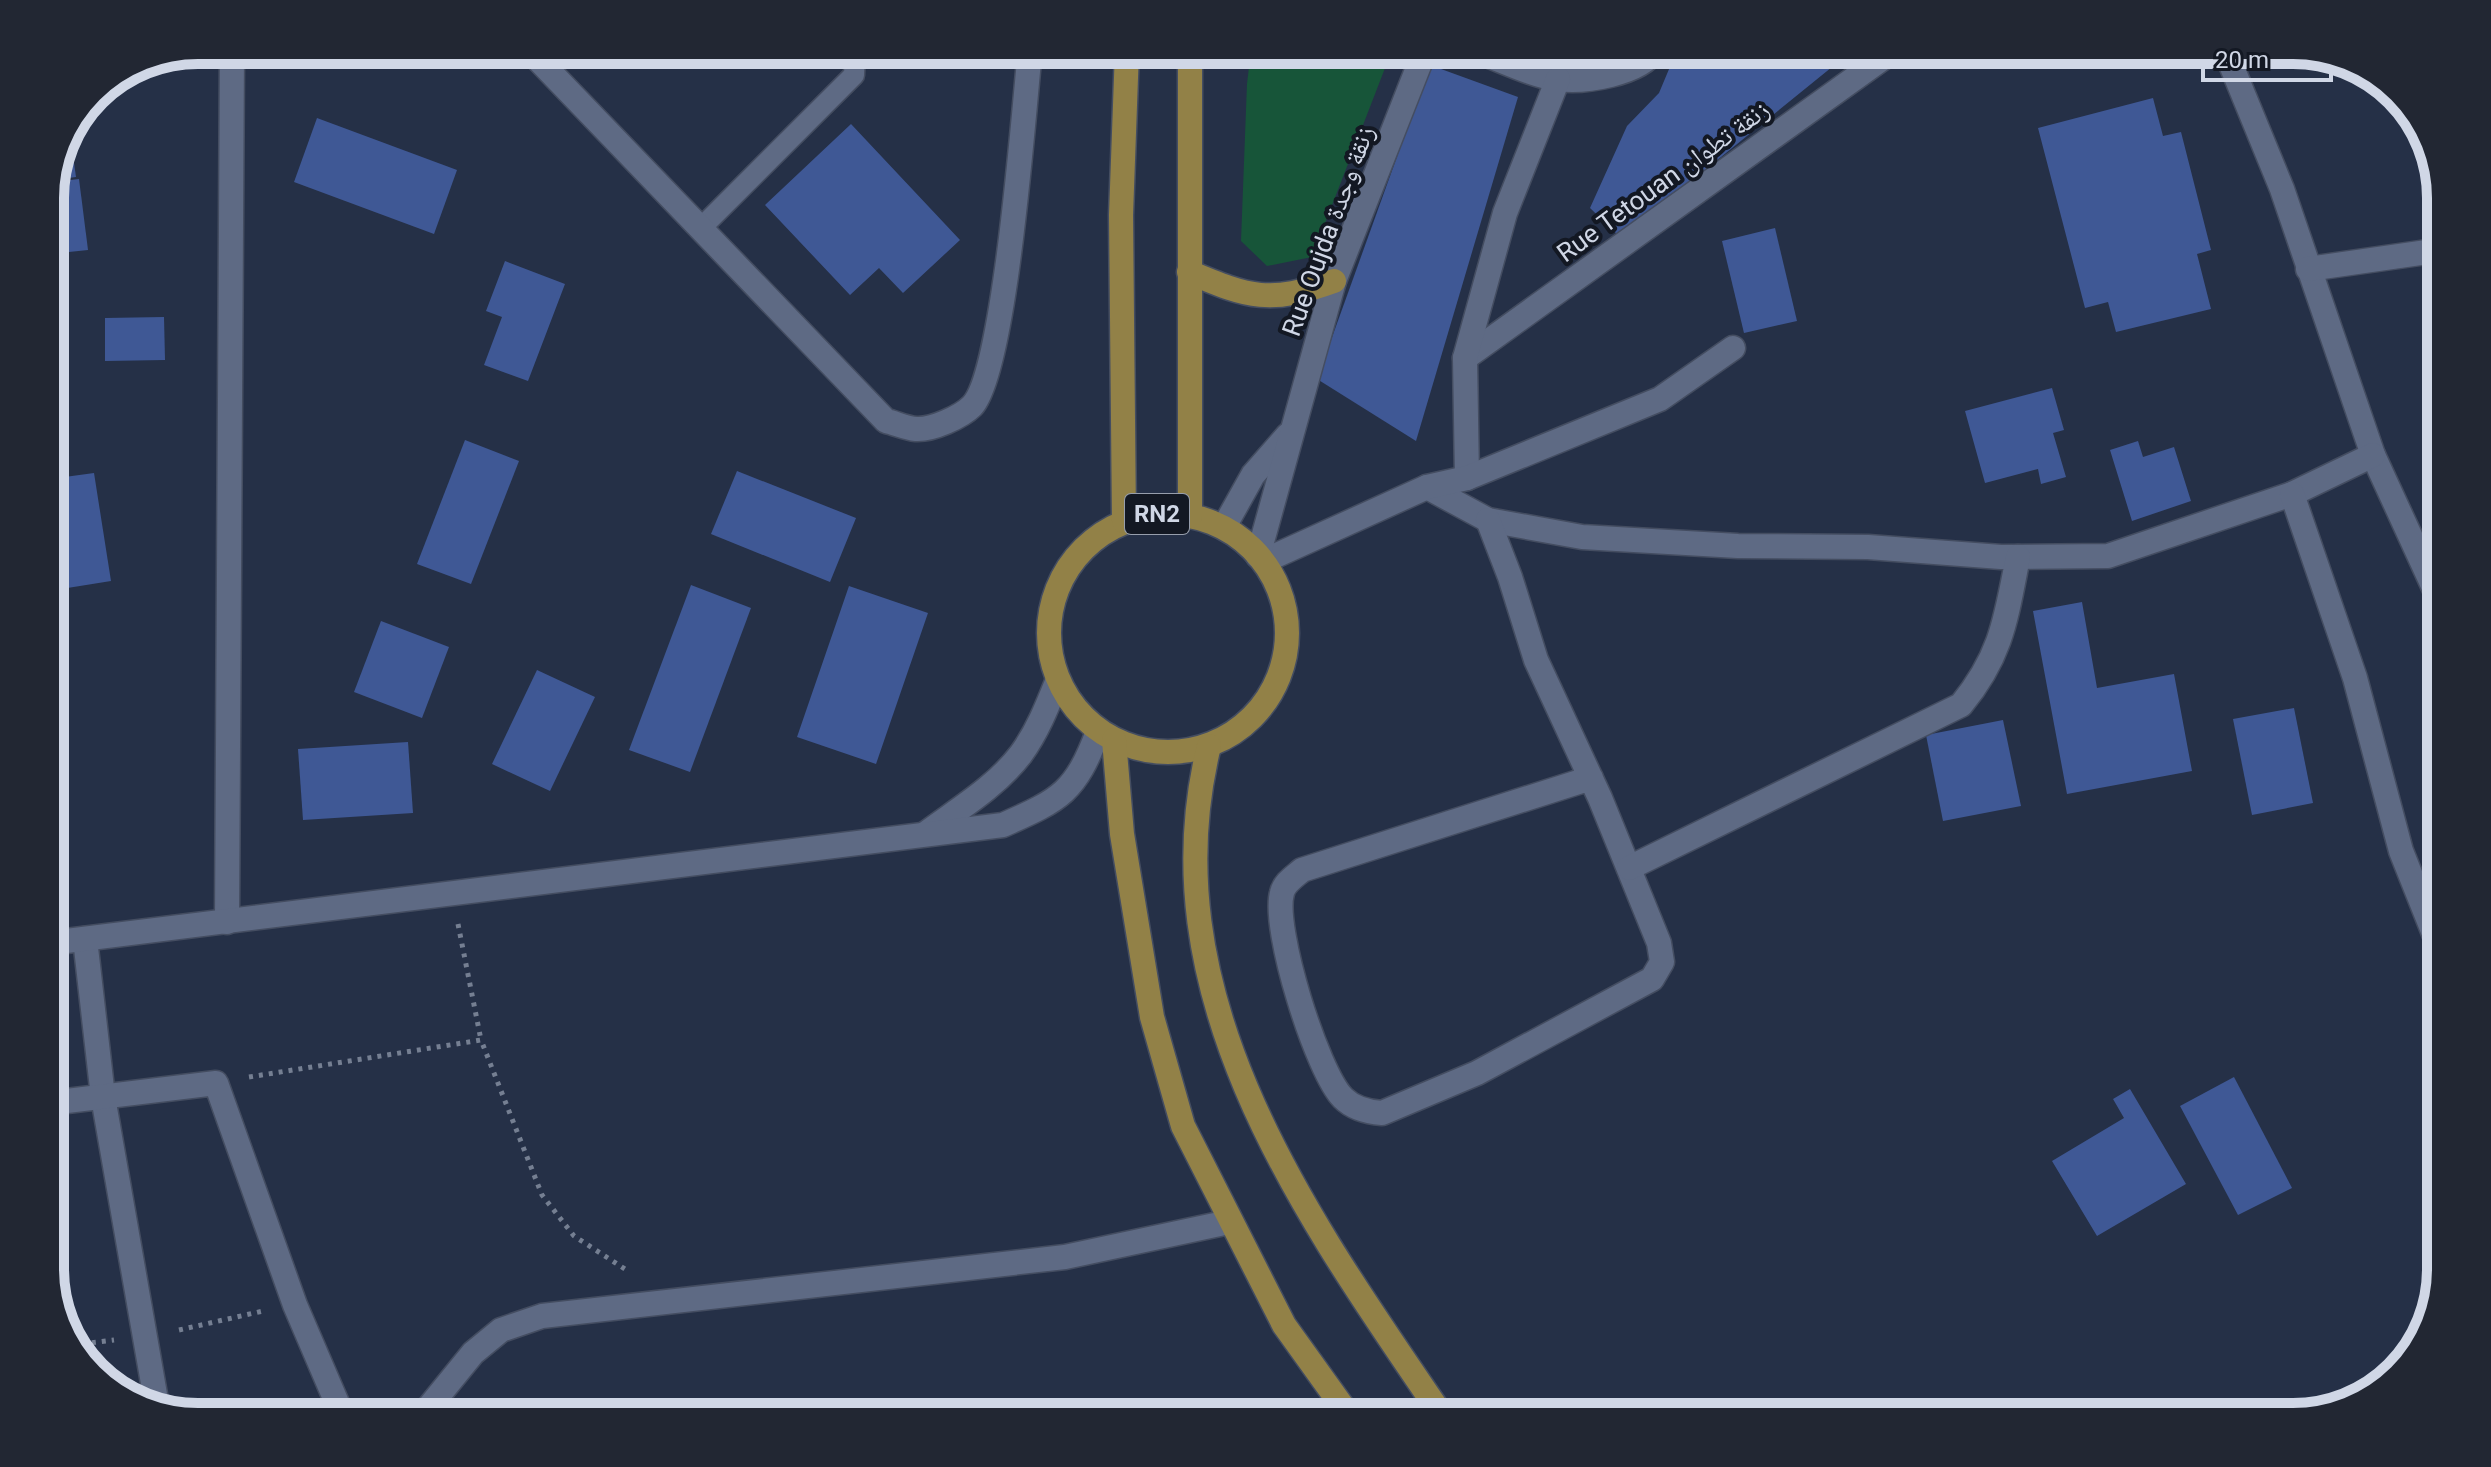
<svg xmlns="http://www.w3.org/2000/svg" width="2491" height="1467" font-family="Roboto,'Noto Naskh Arabic',sans-serif">
  <rect width="100%" height="100%" fill="#253047"/>
  <!-- green -->
  <polygon fill="#175539" points="1251,50 1392,50 1312,257 1267,266 1241,241 1247,84"/>
  <!-- building -->
  <g fill="#3f5895">
    <polygon points="310,50 398,50 397,69 309,65"/>
    <polygon points="1596,50 1628,50 1624,61"/>
    <polygon points="1677,50 1853,50 1621,238 1590,208 1627,126 1659,93"/>
    <polygon points="1430,65 1518,97 1416,441 1317,379"/>
    <polygon points="126,72 127,88 96,92 109,83"/>
    <polygon points="2153,98 2163,136 2181,132 2211,250 2197,254 2211,309 2116,332 2108,302 2085,308 2038,128"/>
    <polygon points="317,118 457,170 434,234 294,182"/>
    <polygon points="851,124 960,240 903,293 879,268 850,295 765,205"/>
    <polygon points="71,142 76,177 54,180"/>
    <polygon points="79,179 88,250 50,254 50,189 53,182"/>
    <polygon points="1775,228 1797,321 1744,333 1722,241"/>
    <polygon points="505,261 565,284 528,381 484,365 502,317 486,311"/>
    <polygon points="164,317 165,360 105,361 105,318"/>
    <polygon points="2052,388 2064,430 2053,433 2066,477 2041,484 2038,469 1985,483 1965,411"/>
    <polygon points="465,440 519,461 471,584 417,564"/>
    <polygon points="2138,441 2143,457 2174,447 2191,501 2132,521 2110,450"/>
    <polygon points="737,471 856,518 830,582 711,534"/>
    <polygon points="94,473 111,581 55,590 50,583 50,479"/>
    <polygon points="691,585 751,608 690,772 629,750"/>
    <polygon points="849,586 928,613 876,764 797,737"/>
    <polygon points="2082,602 2097,688 2174,674 2192,771 2067,794 2033,611"/>
    <polygon points="381,621 449,647 422,718 354,692"/>
    <polygon points="537,670 595,697 550,791 492,764"/>
    <polygon points="2294,708 2313,803 2252,815 2233,719"/>
    <polygon points="2003,720 2021,806 1943,821 1926,735"/>
    <polygon points="408,742 413,813 303,820 298,749"/>
    <polygon points="2234,1077 2292,1188 2238,1215 2180,1106"/>
    <polygon points="2130,1089 2186,1184 2097,1236 2052,1161 2124,1118 2113,1099"/>
  </g>
  <g fill="none" stroke-linecap="round" stroke-linejoin="round">
    <!-- service casing -->
    <g stroke="#444d61" stroke-width="23">
      <polyline id="service" points="701,228 854,75 855,50"/>
    </g>
    <!-- minor casing -->
    <g stroke="#444d61" stroke-width="27">
      <g id="minor">
        <path d="M529,50L886,421C895,423 906,428 916,429C932,430 961,417 972,406C1005,372 1024,109 1030,50"/>
        <path d="M1473,50C1500,59 1530,75 1557,79C1584,83 1640,74 1655,50"/>
        <polyline points="2225,50 2282,189 2373,455 2441,603"/>
        <polyline points="2308,269 2441,250"/>
        <polyline points="1465,358 1894,50"/>
        <polyline points="1467,478 1465,358 1505,213 1558,79"/>
        <polyline points="1427,487 1488,520 1582,537 1738,546 1868,547 2001,557 2108,556 2292,494 2373,455"/>
        <polyline points="2292,494 2355,678 2401,851 2441,951"/>
        <path d="M1488,520L1510,577L1536,660L1600,798L1659,943L1662,962L1652,979L1477,1073L1382,1113C1368,1112 1354,1109 1343,1098C1317,1072 1272,928 1282,893C1284,883 1294,877 1302,870L1591,778"/>
        <polyline points="1264,561 1427,487 1467,478 1660,399 1733,348"/>
        <path d="M1629,868L1961,705C2002,655 2006,618 2018,557"/>
        <polyline points="227,922 232,50"/>
        <polyline points="85,939 103,1097 157,1406"/>
        <polyline points="50,1103 216,1083 295,1305 343,1417"/>
        <polyline points="421,1417 473,1353 501,1330 542,1316 1065,1257 1229,1222"/>
      </g>
    </g>
    <!-- secondary casing -->
    <g stroke="#444d61" stroke-width="27">
      <g id="secondary">
        <polyline points="1224,527 1253,475 1288,435"/>
        <polyline points="1258,556 1334,281 1425,50"/>
        <path d="M925,834C957,810 996,787 1021,754C1037,732 1047,707 1057,682"/>
        <path d="M50,943L1003,825C1062,799 1075,792 1098,732"/>
      </g>
    </g>
    <!-- trunk casing -->
    <g stroke="#444d61" stroke-width="27">
      <g id="trunk">
        <path d="M1189,272C1250,298 1270,304 1334,281"/>
        <circle cx="1168" cy="633" r="119"/>
        <polyline points="1190,516 1190,50"/>
        <polyline points="1124,521 1121,215 1127,50"/>
        <polyline points="1114,740 1122,834 1152,1017 1183,1126 1284,1325 1350,1417"/>
        <path d="M1209,746C1147,998 1308,1219 1443,1417"/>
      </g>
    </g>
    <!-- path -->
    <g stroke="#757f92" stroke-width="5" stroke-dasharray="4 6" stroke-linecap="butt">
      <polyline points="458,924 481,1040"/>
      <polyline points="249,1077 481,1040 542,1195 574,1236 628,1271"/>
      <polyline points="179,1330 263,1311"/>
      <polyline points="72,1345 114,1340"/>
    </g>
    <!-- service -->
    <use href="#service" stroke="#5e6a84" stroke-width="20"/>
    <!-- minor -->
    <use href="#minor" stroke="#5e6a84" stroke-width="24"/>
    <!-- secondary -->
    <use href="#secondary" stroke="#5e6a84" stroke-width="24"/>
    <!-- trunk -->
    <use href="#trunk" stroke="#928147" stroke-width="24"/>
  </g>
  <g text-anchor="middle" stroke-width="8" stroke-linejoin="round" paint-order="stroke">
    <!-- shield labels -->
    <rect fill="#131823" stroke="#979eac" stroke-width="2" x="1125" y="494" width="64" height="40" rx="6"/>
    <g font-size="24" font-weight="bold" fill="#d0d7e6">
      <text x="1157" y="522">RN2</text>
    </g>
    <!-- street labels -->
    <g font-size="26" fill="#d0d7e6" stroke="#131823">
      <text transform="translate(1663 181) rotate(-36)" y="9">Rue Tetouan زنقة تطوان</text>
      <text transform="translate(1328 231) rotate(-70)" y="9">Rue Oujda زنقة وجدة</text>
    </g>
  </g>
  <!-- crop -->
  <path d="M0 0H2491V1467H0ZM198 64H2293A134 134 0 0 1 2427 198V1269A134 134 0 0 1 2293 1403H198A134 134 0 0 1 64 1269V198A134 134 0 0 1 198 64Z" fill="#222733" fill-rule="evenodd"/>
  <path fill="none" stroke="#d0d7e6" stroke-width="10" d="M198 64H2293A134 134 0 0 1 2427 198V1269A134 134 0 0 1 2293 1403H198A134 134 0 0 1 64 1269V198A134 134 0 0 1 198 64Z"/>
  <!-- scale -->
  <path d="M2203 68v12h128v-12" fill="none" stroke="#d0d7e6" stroke-width="4"/>
  <text x="2215" y="68" font-size="24" fill="#d0d7e6" stroke="#131823" stroke-width="6" paint-order="stroke">20 m</text>
</svg>
